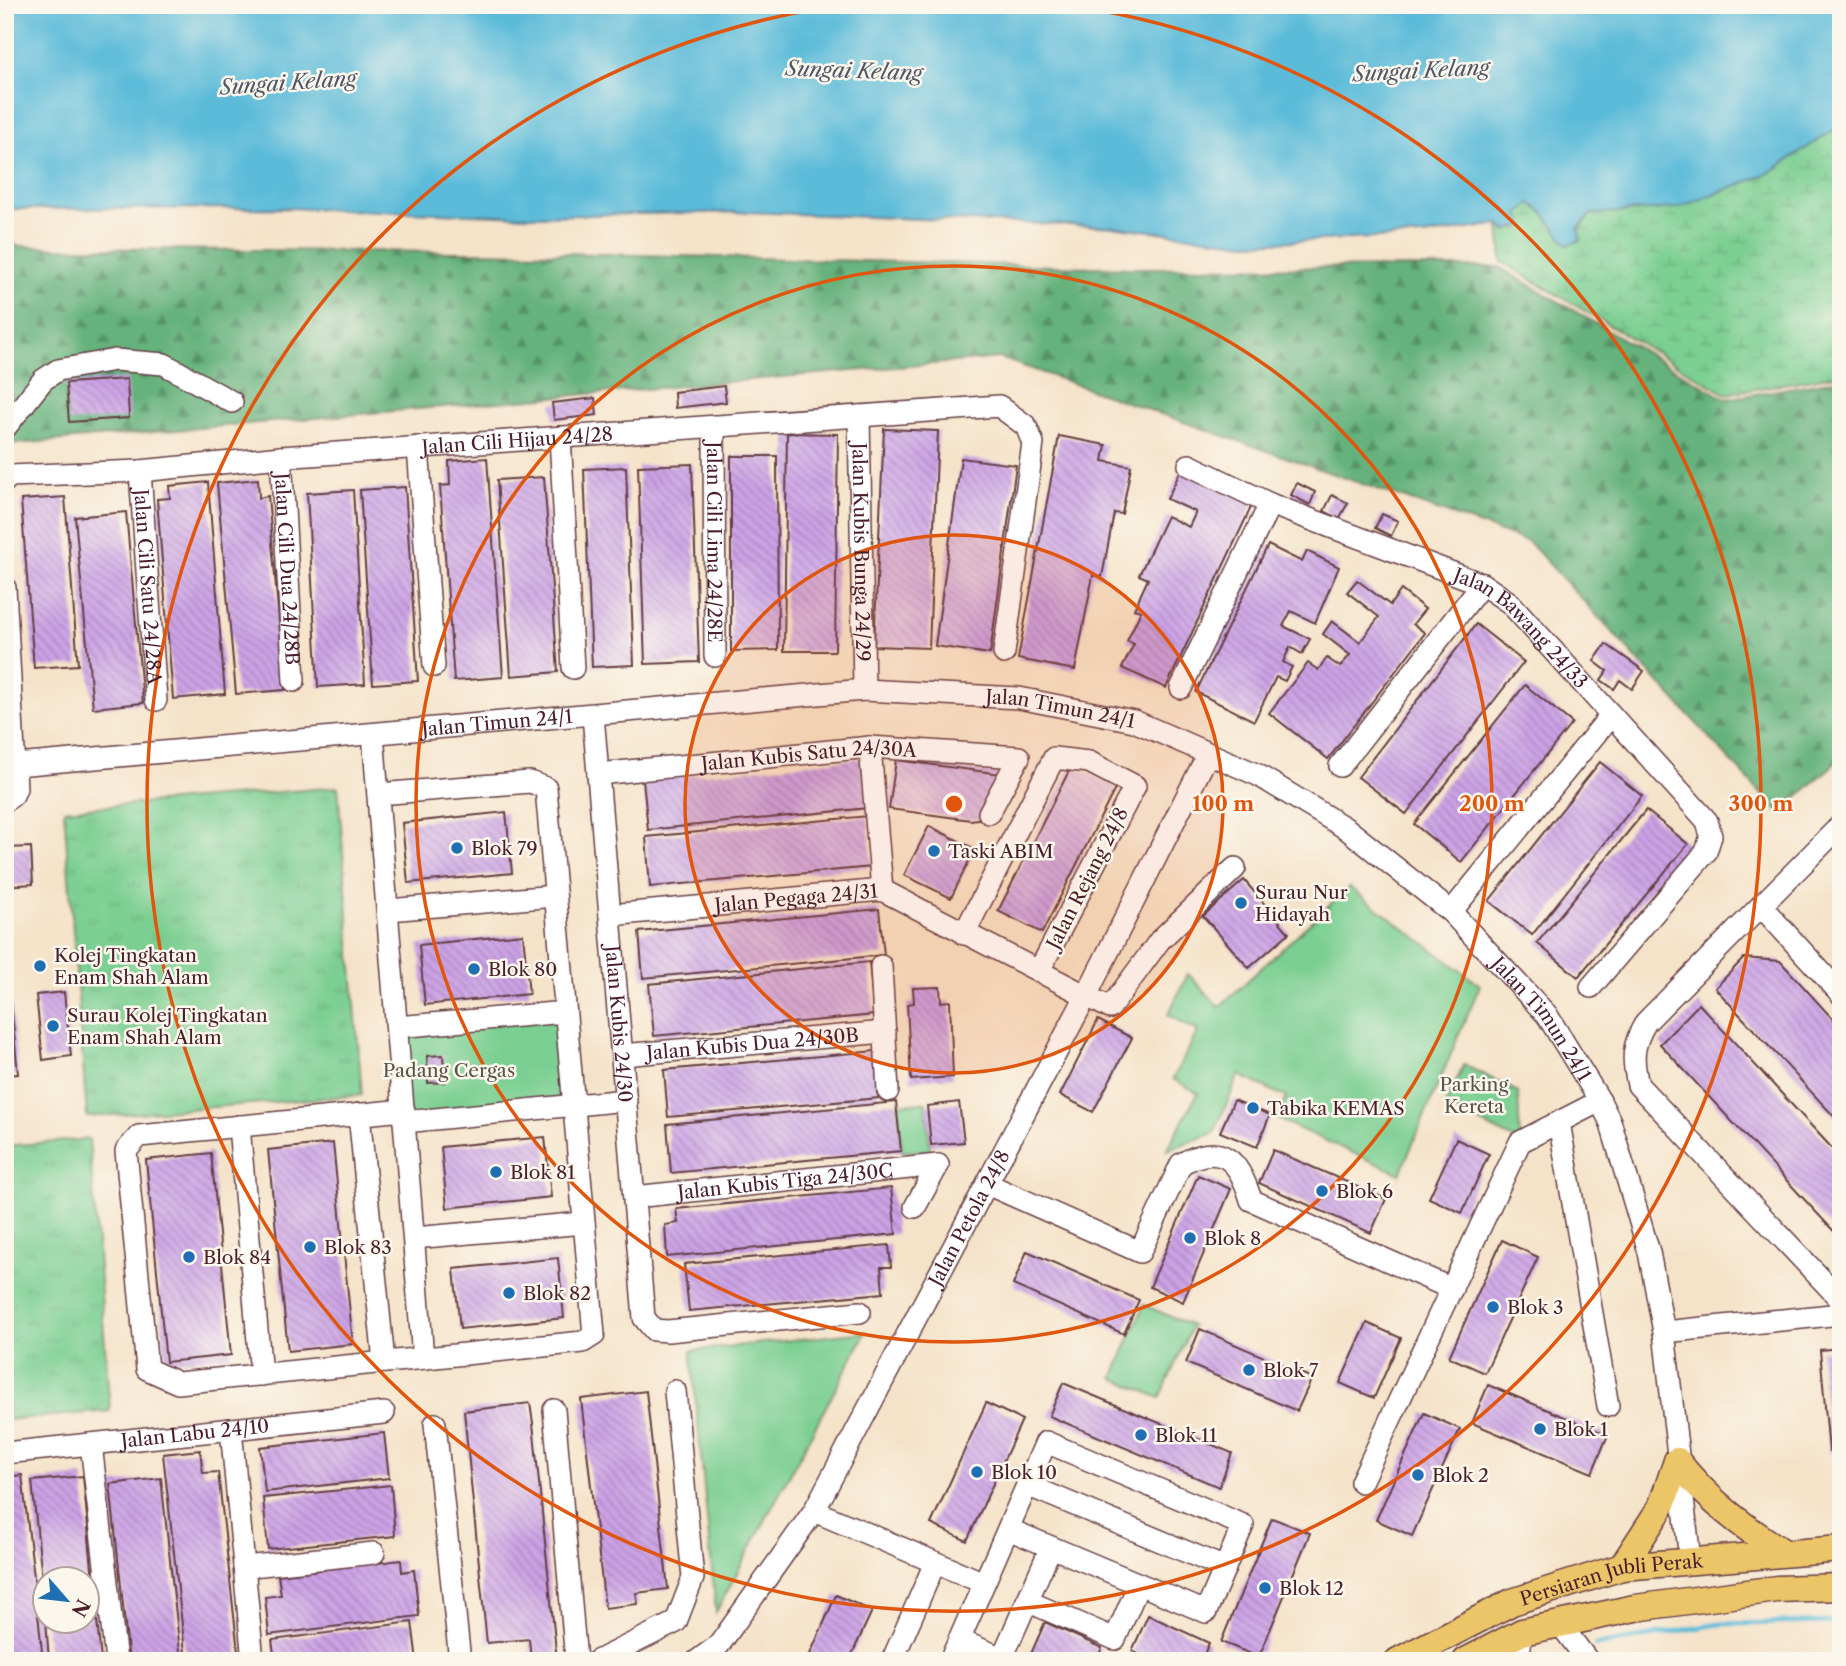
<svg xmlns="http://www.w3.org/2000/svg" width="1846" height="1666" font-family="'Libre Caslon Text',serif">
  <defs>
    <pattern id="grass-tufts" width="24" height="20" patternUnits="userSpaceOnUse" patternTransform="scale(1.75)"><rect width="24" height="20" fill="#7ccf92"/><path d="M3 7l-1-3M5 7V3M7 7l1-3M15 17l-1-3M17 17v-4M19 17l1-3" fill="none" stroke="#6db17e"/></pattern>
    <pattern id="forest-firs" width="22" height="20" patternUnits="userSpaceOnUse" patternTransform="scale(1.75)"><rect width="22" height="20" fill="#65b27c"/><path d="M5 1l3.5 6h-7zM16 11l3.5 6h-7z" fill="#559066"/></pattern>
    <pattern id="wetland-marsh" width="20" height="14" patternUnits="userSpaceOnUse" patternTransform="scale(1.75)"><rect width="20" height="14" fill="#7ccf92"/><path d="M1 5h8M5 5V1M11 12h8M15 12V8" fill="none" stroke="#6db17e"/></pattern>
    <pattern id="building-back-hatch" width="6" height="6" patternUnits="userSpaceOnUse" patternTransform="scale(1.75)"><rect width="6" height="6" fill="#cca3e6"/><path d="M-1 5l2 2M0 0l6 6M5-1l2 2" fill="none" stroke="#a884bb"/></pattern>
  </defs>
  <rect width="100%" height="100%" fill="#fbf7ec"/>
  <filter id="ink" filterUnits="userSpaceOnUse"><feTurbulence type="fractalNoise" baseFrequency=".0143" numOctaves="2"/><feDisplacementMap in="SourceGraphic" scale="14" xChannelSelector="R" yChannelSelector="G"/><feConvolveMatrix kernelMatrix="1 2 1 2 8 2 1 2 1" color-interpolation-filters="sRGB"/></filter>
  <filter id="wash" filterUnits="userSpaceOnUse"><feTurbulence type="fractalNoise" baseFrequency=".00686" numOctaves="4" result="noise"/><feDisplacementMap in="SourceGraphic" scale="28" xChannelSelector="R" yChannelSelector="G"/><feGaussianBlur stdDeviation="1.57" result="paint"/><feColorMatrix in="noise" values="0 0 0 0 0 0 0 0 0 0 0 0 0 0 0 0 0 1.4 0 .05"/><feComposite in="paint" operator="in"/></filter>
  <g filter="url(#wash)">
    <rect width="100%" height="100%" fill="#f5e3c9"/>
    <!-- grass -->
    <g fill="url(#grass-tufts)" stroke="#63775e" stroke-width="2">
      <polygon points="338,787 362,1095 87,1117 64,810"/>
      <polygon points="89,1139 110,1411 5,1420 5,1146"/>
    </g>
    <!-- forest -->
    <polygon fill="url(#forest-firs)" stroke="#586854" stroke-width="2" points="5,245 58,248 562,253 1131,268 1499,267 1726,399 1841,379 1841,758 1779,813 1529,542 1000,358 5,445"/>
    <!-- wetland -->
    <polygon fill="url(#wetland-marsh)" stroke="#63775e" stroke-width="2" points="1841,125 1841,374 1726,394 1502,262 1499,224 1506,231 1523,225 1519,214 1531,203 1545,214 1568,245 1591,214 1677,208 1767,174"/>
    <!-- park -->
    <g fill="#7ccf92" stroke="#63775e" stroke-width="2">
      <polygon points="1349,887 1480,985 1400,1174 1277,1119 1286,1097 1239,1075 1214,1133 1167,1150 1198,1093 1173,1079 1198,1031 1168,1015 1188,974 1219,1007"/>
      <polygon points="565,1012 574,1105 404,1122 397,1027"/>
      <polygon points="1464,1065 1518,1092 1520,1142 1445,1105"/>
      <polygon points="926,1102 930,1150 902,1152 898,1104"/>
      <polygon points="1144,1305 1192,1326 1160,1398 1113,1378"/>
      <polygon points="866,1332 716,1612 691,1351"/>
    </g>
    <!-- water -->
    <polygon fill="#5bbbd9" stroke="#526d82" stroke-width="2" points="5,5 1841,5 1841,125 1767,174 1677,208 1591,214 1578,228 1581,240 1567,245 1545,214 1531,203 1519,214 1524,225 1506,231 1499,224 1423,236 1247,243 1118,227 747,212 529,216 286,208 5,209"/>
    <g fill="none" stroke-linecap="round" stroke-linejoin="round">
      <!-- stream -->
      <polyline stroke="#5bbbd9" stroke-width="5" points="1596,1645 1719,1624 1841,1622"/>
    </g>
    <g id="blocks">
      <!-- building -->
      <g fill="url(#building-back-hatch)">
        <polygon points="127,379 129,418 69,422 66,383"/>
        <polygon points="724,386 726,402 675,408 674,392"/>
        <polygon points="595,398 597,415 554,420 552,403"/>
        <polygon points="884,429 938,431 929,648 874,646"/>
        <polygon points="787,433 838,434 835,651 784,651"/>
        <polygon points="1059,436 1106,445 1103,461 1131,466 1122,514 1114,513 1102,577 1093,575 1075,670 1018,659"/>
        <polygon points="731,456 777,456 778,650 731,651"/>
        <polygon points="487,458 503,677 454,681 440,486 450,485 449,461"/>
        <polygon points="961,458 1016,465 990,654 935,646"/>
        <polygon points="692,464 699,662 645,664 638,466"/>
        <polygon points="626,467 634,665 592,667 584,469"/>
        <polygon points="1181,470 1253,503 1166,688 1122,668 1134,644 1127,641 1141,611 1134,609 1148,579 1139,575 1167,516 1189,527 1196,512 1167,499"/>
        <polygon points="544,477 558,672 511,676 497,480"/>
        <polygon points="258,479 259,498 268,496 285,690 236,694 217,483"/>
        <polygon points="208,482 225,694 173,699 157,499 170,498 169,486"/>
        <polygon points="1297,483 1315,492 1310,505 1291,495"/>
        <polygon points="405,487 418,681 373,684 360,490"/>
        <polygon points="353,490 365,684 318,687 307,493"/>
        <polygon points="1332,495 1348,503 1339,519 1324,511"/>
        <polygon points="65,497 78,665 34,668 21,500"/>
        <polygon points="126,512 143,703 93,708 75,517"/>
        <polygon points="1382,514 1398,521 1391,536 1375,528"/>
        <polygon points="1268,545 1302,562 1307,551 1339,567 1315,623 1291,611 1283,626 1310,639 1302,654 1290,647 1283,662 1292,667 1285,681 1276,677 1254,721 1196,692"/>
        <polygon points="1357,580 1390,605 1401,590 1425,609 1413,624 1425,633 1328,759 1269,713 1308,663 1318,670 1327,658 1340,667 1350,655 1323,634 1332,621 1360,642 1379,617 1347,592"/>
        <polygon points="1476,624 1524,662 1406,814 1358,777"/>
        <polygon points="1606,644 1644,671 1632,689 1620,680 1614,689 1601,680 1607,671 1594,661"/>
        <polygon points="1525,685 1572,723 1461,862 1414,824"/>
        <polygon points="863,758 868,808 648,830 643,780"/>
        <polygon points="896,760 1001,774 983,818 971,820 889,809"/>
        <polygon points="1600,762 1642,796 1532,935 1489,901"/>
        <polygon points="1072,765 1116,787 1042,933 998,911"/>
        <polygon points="1646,810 1688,844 1578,977 1537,943"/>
        <polygon points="506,812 512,873 408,883 402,823"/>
        <polygon points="868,816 872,867 650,887 646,837"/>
        <polygon points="929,826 975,849 951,898 904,875"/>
        <polygon points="31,847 33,884 5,886 5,848"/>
        <polygon points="1244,880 1289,933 1249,968 1203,916"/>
        <polygon points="879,909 884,955 643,978 639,932"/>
        <polygon points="523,934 529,994 425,1005 419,945"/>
        <polygon points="5,939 18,1074 5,1075"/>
        <polygon points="1744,958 1780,961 1841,1028 1841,1124 1715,988"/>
        <polygon points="869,962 874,1015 654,1036 649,984"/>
        <polygon points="940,987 941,1002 950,1001 953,1077 911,1080 907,1004 914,1003 913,988"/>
        <polygon points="64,992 71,1056 43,1060 36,995"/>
        <polygon points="1699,1004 1841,1158 1841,1239 1660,1044"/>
        <polygon points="1098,1020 1132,1038 1093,1112 1060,1095"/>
        <polygon points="875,1051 879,1098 668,1117 664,1070"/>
        <polygon points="443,1055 445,1082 428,1083 427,1056"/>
        <polygon points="1234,1100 1270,1115 1257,1147 1220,1132"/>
        <polygon points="896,1102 901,1151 671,1173 667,1124"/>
        <polygon points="959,1102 964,1142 931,1145 927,1106"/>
        <polygon points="545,1137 551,1197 447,1208 441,1147"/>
        <polygon points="1456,1139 1489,1154 1462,1213 1429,1198"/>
        <polygon points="333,1143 353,1344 288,1351 268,1150"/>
        <polygon points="1273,1150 1386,1199 1371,1233 1259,1183"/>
        <polygon points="211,1153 231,1355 166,1362 146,1160"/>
        <polygon points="1198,1175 1231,1189 1183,1302 1150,1287"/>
        <polygon points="891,1188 896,1234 667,1257 665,1225 678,1223 676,1209"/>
        <polygon points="1502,1240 1538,1257 1485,1373 1449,1357"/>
        <polygon points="889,1245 891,1267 881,1267 883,1293 689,1311 684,1264"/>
        <polygon points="1027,1251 1139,1300 1124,1334 1013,1285"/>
        <polygon points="558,1258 564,1318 460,1329 454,1269"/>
        <polygon points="1367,1323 1401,1338 1374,1398 1340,1383"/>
        <polygon points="1200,1329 1312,1378 1297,1411 1186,1363"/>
        <polygon points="1841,1348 1841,1451 1829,1452 1820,1350"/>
        <polygon points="1063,1383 1232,1453 1219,1487 1049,1416"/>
        <polygon points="1488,1385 1608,1435 1592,1473 1472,1423"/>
        <polygon points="646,1391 668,1589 636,1593 638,1604 605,1608 581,1399"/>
        <polygon points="530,1403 533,1423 557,1661 531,1661 529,1639 487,1643 481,1585 464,1411"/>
        <polygon points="986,1403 1022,1420 967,1541 931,1524"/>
        <polygon points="1424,1413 1460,1429 1412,1536 1376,1520"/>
        <polygon points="384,1433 389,1478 265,1492 260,1447"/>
        <polygon points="200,1450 203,1473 218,1472 239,1661 186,1661 163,1454"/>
        <polygon points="22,1475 34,1577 43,1661 5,1661 5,1477"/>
        <polygon points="83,1476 101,1661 49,1661 46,1620 88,1620 88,1578 46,1578 44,1598 32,1481"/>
        <polygon points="161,1478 181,1661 129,1661 110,1484"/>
        <polygon points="391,1485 395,1536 268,1549 263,1498"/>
        <polygon points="1272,1518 1310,1533 1259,1657 1221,1642"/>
        <polygon points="401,1560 402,1572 414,1570 419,1616 269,1635 265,1597 281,1595 278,1575"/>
        <polygon points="836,1595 872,1611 849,1661 807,1661"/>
        <polygon points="1148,1615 1209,1643 1201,1661 1152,1661 1132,1651"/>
        <polygon points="412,1622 417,1661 275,1661 272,1640"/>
        <polygon points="1045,1622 1102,1648 1096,1661 1041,1661 1030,1656"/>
      </g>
    </g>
  </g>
  <g filter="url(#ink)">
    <use href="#blocks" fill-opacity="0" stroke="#643c43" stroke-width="2"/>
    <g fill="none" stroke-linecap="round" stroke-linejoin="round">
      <!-- minor casing -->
      <g stroke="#643c43" stroke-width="24">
        <g id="minor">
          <path id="s1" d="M859,416L864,690"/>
          <path id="s2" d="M714,426L715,656"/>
          <polyline points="5,428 43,380 58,370 115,360 164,364 232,402"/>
          <polyline points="560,437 573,668"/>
          <polyline points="418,447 434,666"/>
          <path id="s3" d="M281,457L294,681"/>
          <path id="s4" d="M1189,465L1270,504L1482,584L1510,603L1707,821L1711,836L1706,852L1591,987"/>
          <path id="s5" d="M140,471L156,700"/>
          <path id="s6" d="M5,481L9,476L140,471L281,457L999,406L1026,426L1033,443L1004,653"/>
          <polyline points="5,588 16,788 13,795 5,801"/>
          <polyline points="1181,688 1270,504"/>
          <path id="s7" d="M593,715L644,1318L654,1330L668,1331L860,1312"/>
          <polyline points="373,734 423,1358"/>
          <polyline points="870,747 882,890"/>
          <path id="s8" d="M5,766L864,690L1019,698L1134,721L1258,775L1347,829L1451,912L1547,1015L1600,1101L1610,1121L1649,1252L1664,1332L1690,1560"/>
          <polyline points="1340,766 1482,584"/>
          <path id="s9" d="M598,774L870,747L1019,757L989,813"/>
          <polyline points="378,794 530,782 546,788 594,1335 583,1342 178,1383 147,1369 126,1151 139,1136 404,1110"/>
          <path d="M1841,825L1646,1022C1632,1045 1632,1059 1638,1085L1841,1300"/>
          <polyline points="1761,906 1841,994"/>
          <polyline points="388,910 555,896"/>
          <polyline points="1451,912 1611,715"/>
          <path id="s10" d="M610,915L882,890L1110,1008L1160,940L1235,868"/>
          <polyline points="964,934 1054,758 1089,762 1135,786 1039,971"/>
          <polyline points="881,966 888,1091"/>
          <polyline points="397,1027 565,1012"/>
          <path id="s11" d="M622,1055L885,1032"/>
          <polyline points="359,1114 384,1362"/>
          <polyline points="404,1122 626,1100"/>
          <polyline points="1559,1122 1608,1406"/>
          <polyline points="239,1126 261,1375"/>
          <path d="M987,1184L1140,1252L1181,1164C1222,1141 1239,1160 1251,1200L1452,1289"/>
          <path id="s12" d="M634,1197L938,1165"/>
          <polyline points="915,1207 938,1165"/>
          <polyline points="414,1238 584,1223"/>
          <polyline points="1664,1332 1841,1314"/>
          <polyline points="554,1410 576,1661"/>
          <polyline points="435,1424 460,1661"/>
          <polyline points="231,1429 253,1661"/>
          <polyline points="91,1444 116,1661"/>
          <path id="s13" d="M5,1453L384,1413"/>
          <polyline points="1361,1482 1520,1142 1600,1101"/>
          <polyline points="1027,1485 1225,1568"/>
          <polyline points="814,1511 984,1583"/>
          <polyline points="244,1567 374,1553"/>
          <polyline points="1027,1601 1115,1639 1139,1584"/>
          <polyline points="1560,1624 1588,1661"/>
          <polyline points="959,1640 1002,1658 1051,1547"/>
          <polyline points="597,1661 676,1622 693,1578 675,1391"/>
          <path id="s14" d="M697,1661L719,1645L814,1511L1086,996L1208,754"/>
          <polyline points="892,1661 935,1563"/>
          <polyline points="950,1661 1046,1442 1243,1525 1206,1612 1008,1529"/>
          <polyline points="1518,1661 1522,1632"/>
        </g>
      </g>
      <!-- major casing -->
      <g stroke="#643c43" stroke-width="29">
        <g id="major">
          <path d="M1677,1461C1709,1501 1740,1525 1783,1552"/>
          <polyline points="1622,1567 1661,1507 1677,1461"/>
          <path id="s15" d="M1398,1661L1512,1602L1622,1567L1841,1549"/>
          <polyline points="1466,1661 1522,1632 1635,1608 1777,1589 1841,1587"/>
        </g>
      </g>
      <!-- minor -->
      <use href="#minor" stroke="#fff" stroke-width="21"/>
      <!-- major -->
      <use href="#major" stroke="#edc569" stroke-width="26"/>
    </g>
  </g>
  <!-- distance rings -->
  <circle cx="954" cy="804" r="269" fill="#e0560e" fill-opacity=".12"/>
  <g fill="none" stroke="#e0560e" stroke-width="3.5">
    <circle cx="954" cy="804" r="269"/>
    <circle cx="954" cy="804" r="538"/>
    <path d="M1073 6A807 807 0 1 1 835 6"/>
  </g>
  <!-- markers -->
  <g fill="#1f6fb2" stroke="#fbf7ec" stroke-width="2.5">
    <circle cx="457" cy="848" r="7"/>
    <circle cx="934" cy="851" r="7"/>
    <circle cx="1241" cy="903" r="7"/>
    <circle cx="40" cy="966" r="7"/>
    <circle cx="474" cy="969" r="7"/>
    <circle cx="53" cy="1026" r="7"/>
    <circle cx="1253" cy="1108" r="7"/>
    <circle cx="496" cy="1172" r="7"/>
    <circle cx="1322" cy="1191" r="7"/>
    <circle cx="1190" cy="1238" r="7"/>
    <circle cx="310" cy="1247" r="7"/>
    <circle cx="189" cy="1257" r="7"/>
    <circle cx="509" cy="1293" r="7"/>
    <circle cx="1493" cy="1307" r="7"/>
    <circle cx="1249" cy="1370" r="7"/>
    <circle cx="1540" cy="1429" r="7"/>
    <circle cx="1141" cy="1435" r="7"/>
    <circle cx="977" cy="1472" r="7"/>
    <circle cx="1418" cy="1475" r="7"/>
    <circle cx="1265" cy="1588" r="7"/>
  </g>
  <g text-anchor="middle" stroke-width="5" stroke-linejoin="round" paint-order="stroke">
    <!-- street labels -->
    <g font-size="19" fill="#4a1f2b" stroke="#fbf7ec">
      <text dy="7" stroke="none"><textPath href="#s6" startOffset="516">Jalan Cili Hijau 24/28</textPath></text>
      <text dy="7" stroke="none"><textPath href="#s2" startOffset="116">Jalan Cili Lima 24/28E</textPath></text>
      <text dy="7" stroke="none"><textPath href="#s1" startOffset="136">Jalan Kubis Bunga 24/29</textPath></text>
      <text dy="7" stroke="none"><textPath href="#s3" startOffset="112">Jalan Cili Dua 24/28B</textPath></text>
      <text dy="7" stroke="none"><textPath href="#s5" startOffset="116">Jalan Cili Satu 24/28A</textPath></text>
      <text dy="7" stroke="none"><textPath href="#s4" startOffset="374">Jalan Bawang 24/33</textPath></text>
      <text dy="7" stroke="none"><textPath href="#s8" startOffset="1060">Jalan Timun 24/1</textPath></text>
      <text dy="7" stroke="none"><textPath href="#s8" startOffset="494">Jalan Timun 24/1</textPath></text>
      <text dy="7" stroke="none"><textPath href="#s9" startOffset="212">Jalan Kubis Satu 24/30A</textPath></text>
      <text transform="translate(1087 878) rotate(-63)" y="7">Jalan Rejang 24/8</text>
      <text dy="7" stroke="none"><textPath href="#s10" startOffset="187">Jalan Pegaga 24/31</textPath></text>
      <text dy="7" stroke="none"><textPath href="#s8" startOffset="1648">Jalan Timun 24/1</textPath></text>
      <text dy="7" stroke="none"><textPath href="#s7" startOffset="310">Jalan Kubis 24/30</textPath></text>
      <text dy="7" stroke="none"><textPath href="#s11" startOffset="131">Jalan Kubis Dua 24/30B</textPath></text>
      <text dy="7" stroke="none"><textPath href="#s12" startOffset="152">Jalan Kubis Tiga 24/30C</textPath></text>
      <text dy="7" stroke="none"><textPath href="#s14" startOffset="523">Jalan Petola 24/8</textPath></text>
      <text dy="7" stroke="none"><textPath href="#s13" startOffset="191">Jalan Labu 24/10</textPath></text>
      <text dy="7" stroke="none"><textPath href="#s15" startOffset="231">Persiaran Jubli Perak</textPath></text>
    </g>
    <!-- poi labels -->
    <g font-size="19" fill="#4a1f2b" stroke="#fbf7ec" text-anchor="start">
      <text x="471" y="855">Blok 79</text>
      <text x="948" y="858">Taski ABIM</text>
      <text x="1255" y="899">Surau Nur<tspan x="1255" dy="22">Hidayah</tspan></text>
      <text x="54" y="962">Kolej Tingkatan<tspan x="54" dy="22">Enam Shah Alam</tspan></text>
      <text x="488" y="976">Blok 80</text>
      <text x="67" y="1022">Surau Kolej Tingkatan<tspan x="67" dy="22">Enam Shah Alam</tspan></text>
      <text x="1267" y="1115">Tabika KEMAS</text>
      <text x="510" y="1179">Blok 81</text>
      <text x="1336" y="1198">Blok 6</text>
      <text x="1204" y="1245">Blok 8</text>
      <text x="324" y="1254">Blok 83</text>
      <text x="203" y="1264">Blok 84</text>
      <text x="523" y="1300">Blok 82</text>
      <text x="1507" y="1314">Blok 3</text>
      <text x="1263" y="1377">Blok 7</text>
      <text x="1554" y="1436">Blok 1</text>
      <text x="1155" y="1442">Blok 11</text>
      <text x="991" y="1479">Blok 10</text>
      <text x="1432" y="1482">Blok 2</text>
      <text x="1279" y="1595">Blok 12</text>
    </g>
    <!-- park labels -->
    <g font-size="19" fill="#59544a" stroke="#fbf7ec">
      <text x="449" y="1077">Padang Cergas</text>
      <text x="1474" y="1091">Parking<tspan x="1474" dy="22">Kereta</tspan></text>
    </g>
    <!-- water labels -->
    <g font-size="21" font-style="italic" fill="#505668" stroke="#fbf7ec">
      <text transform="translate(854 71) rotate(2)" y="7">Sungai Kelang</text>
      <text transform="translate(1421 71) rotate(-3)" y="7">Sungai Kelang</text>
      <text transform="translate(288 83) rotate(-4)" y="7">Sungai Kelang</text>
    </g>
  </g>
  <circle cx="954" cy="804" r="10" fill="#e0560e" stroke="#fbf7ec" stroke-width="3.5"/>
  <g font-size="21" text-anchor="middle" font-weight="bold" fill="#e0560e" stroke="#fbf7ec" stroke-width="5" stroke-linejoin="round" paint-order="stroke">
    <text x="1223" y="811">100 m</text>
    <text x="1492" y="811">200 m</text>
    <text x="1761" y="811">300 m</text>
  </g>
  <!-- margin -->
  <rect width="1846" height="1666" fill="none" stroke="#fbf7ec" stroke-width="28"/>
  <!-- north arrow -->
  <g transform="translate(66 1600) rotate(118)"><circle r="33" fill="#fbf7ec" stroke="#b4a19f" stroke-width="2"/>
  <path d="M0-5L12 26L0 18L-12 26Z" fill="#1f6fb2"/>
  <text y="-10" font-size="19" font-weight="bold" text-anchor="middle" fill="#4a1f2b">N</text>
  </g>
</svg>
